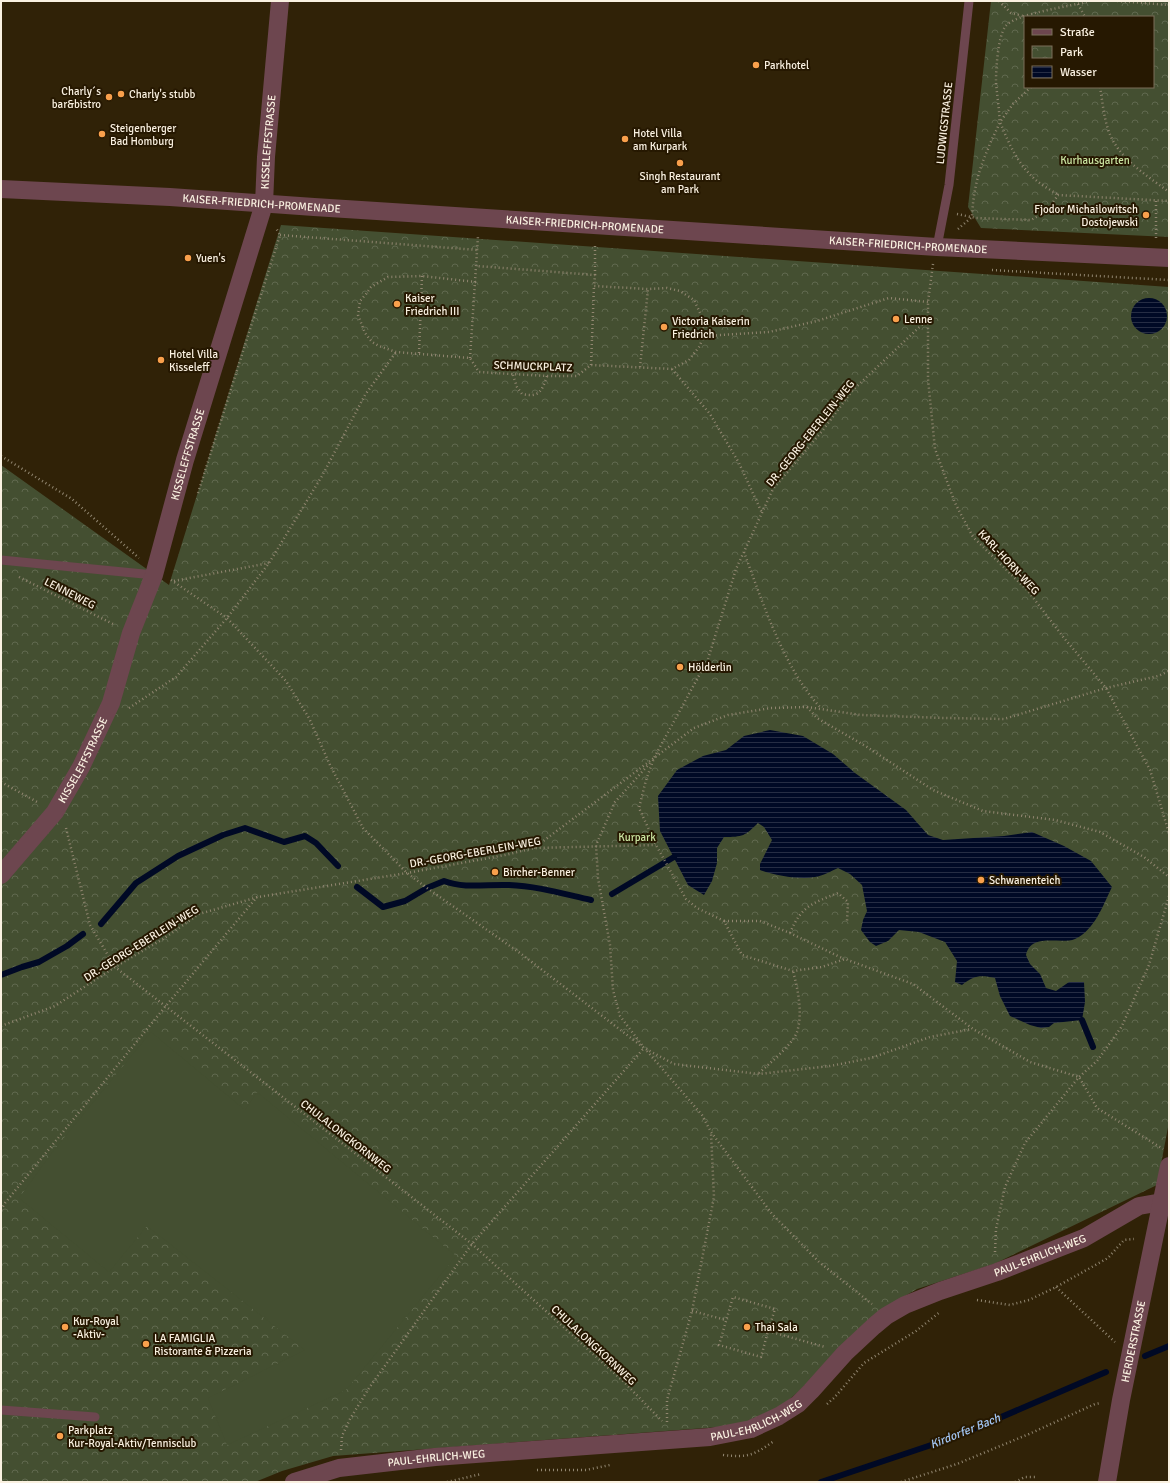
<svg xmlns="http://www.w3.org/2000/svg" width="1170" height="1483" font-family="Signika,sans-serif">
  <defs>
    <pattern id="park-crowns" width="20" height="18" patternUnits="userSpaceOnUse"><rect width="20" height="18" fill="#444f31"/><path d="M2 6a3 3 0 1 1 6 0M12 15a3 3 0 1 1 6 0" fill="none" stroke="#60694f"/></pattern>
    <pattern id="water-rules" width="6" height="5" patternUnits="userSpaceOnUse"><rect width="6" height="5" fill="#000925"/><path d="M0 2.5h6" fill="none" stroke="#262d44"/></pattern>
  </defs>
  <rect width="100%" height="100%" fill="#302207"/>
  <!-- park -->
  <g fill="url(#park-crowns)" fill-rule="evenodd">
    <path d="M991,1H1169V237L981,228L968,207ZM1025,17H1153V87H1025Z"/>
    <polygon points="281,225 1169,287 1169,1122 1157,1185 994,1264 917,1289 879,1311 800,1390 783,1405 763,1416 732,1426 333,1456 282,1471 255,1482 1,1482 1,465 169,585"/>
  </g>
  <!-- garden -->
  <polygon fill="#444f31" points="151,1032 245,1110 257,1092 456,1256 346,1390 227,1445 208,1398 305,1350 147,1226 109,1272 19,1198 54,1150"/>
  <!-- water -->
  <g fill="url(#water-rules)">
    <circle cx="1149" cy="316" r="18"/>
    <path d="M770,730L803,736L833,754L855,773L906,810L928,835L943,840L1004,836L1032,832L1064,846L1091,861L1112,887C1103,905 1095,930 1075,939C1061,945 1031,932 1026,955L1030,964L1040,974L1046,988L1056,991L1069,982H1084L1085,1002L1082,1020L1054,1023L1049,1027L1041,1028L1030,1025L1010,1016L1000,996L995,978C981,975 974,975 962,985L955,982L957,961L945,942L919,932L899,930L888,941L876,946L870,942L861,930L863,920L867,911L862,885L850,874L838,868C831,871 823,876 815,877C799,880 775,875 760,870V864L772,840L764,827L758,823C745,836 743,837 724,837L717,848V863L712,881L704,895L688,885L660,831L658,796L677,770L703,756L726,750L744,736Z"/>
  </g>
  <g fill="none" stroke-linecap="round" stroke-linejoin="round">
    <!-- stream -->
    <g stroke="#000925" stroke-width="6">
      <path d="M357,887L383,907L405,901L427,888L444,881C465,889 487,884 509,885C537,886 564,894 591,900"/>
      <polyline points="612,894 674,857"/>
      <polyline points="101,924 136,883 178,856 223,835 245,828 284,842 305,836 316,843 338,866"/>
      <polyline points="1,975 22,967 39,962 67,946 83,934"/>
      <polyline points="1082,1020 1093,1047"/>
      <polyline points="1145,1356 1169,1346"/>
      <polyline points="821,1482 955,1437 1106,1372"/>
    </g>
    <!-- path -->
    <g stroke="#918670" stroke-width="2.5" stroke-dasharray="1 3" stroke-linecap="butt">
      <polyline points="999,1 1011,13 1023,16"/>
      <polyline points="1117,1 1169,5"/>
      <polyline points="1078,4 1085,17"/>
      <path d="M1031,87L1013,104L1000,122C1009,144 1018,165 1037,181C1043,186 1051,190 1058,195"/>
      <path d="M1100,87C1103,104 1104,123 1112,139C1124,162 1149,177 1169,192"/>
      <polyline points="1156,201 1156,238"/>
      <polyline points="957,214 976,218 1031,220 1047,211 1058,195 1169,201"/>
      <path d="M958,229L972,217C973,193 978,171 988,149C991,140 996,132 999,124C1001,119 996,89 996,81C996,69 998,37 1005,27C1014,13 1071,7 1088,1"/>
      <polyline points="280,235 478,250"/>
      <polyline points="933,264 928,302 928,379 935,449 955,503 973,537 1028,591 1064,638 1106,688 1150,770 1169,833"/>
      <polyline points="992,270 1169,280"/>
      <polyline points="595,275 595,244"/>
      <polyline points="476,282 422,276 388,277 371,287 366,294 360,301 358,315 365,333 372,342 379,346 396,352 470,358 479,372 547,376 577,376 591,365 672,369 689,360 699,347 704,336 701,315 694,300 680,291 667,288 648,289 594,286 595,275 477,266"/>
      <polyline points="928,319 852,391 823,430 773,489 736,569 708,659 654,758 646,780 639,808 656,845 686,899 697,908 724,921 742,955 793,971 822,967 845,959 872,969 913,984 973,1029 1030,1062 1079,1077 1097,1108 1163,1149"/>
      <polyline points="704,336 769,332 817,321 889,298 928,302"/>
      <polyline points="419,353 422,276"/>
      <polyline points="470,358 478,236"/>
      <polyline points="591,365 594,286"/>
      <polyline points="640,367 648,289"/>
      <polyline points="672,369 710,414 739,463 762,513"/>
      <path d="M513,375L517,387L522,394C539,398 542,391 547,376"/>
      <polyline points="1,456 72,499 139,558"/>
      <polyline points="198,493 280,235 276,228"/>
      <path d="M744,552C762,601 785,671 821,708"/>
      <polyline points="19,577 115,625"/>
      <polyline points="171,580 227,618 286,681 309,718 330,765 363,828 407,873 427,888 520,953 644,1048 674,1064 759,1074 830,1066 871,1058 930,1037 972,1029"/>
      <polyline points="174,581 269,563"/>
      <polyline points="807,707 861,715 944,718 1004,719 1106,688 1158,676 1169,671"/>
      <polyline points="129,708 176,677 227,618 269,563 322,476 365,395 396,352"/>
      <polyline points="1,782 39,803"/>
      <polyline points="66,828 90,925 115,967 472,1244 625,1383 662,1421"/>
      <polyline points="534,848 694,728 728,715 771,708 807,707 817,718 867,747 933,790 983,811 1055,820 1100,832 1144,857 1169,877"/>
      <polyline points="724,921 760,921 790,933 844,959"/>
      <path d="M790,933C801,906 813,903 838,893L848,902L847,921"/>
      <polyline points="1,1026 55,1006 115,967 163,939 199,914 258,897 407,873 505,855 534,848 656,845"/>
      <polyline points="642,1045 620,1016 613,990 610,945 598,878 596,845 615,802 650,763"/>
      <polyline points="647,1051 702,1115 711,1132 772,1214 819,1262 872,1304"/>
      <path d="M759,1073C769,1064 793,1044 797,1032C803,1013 798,990 793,971"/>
      <polyline points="1,1210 5,1203 165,1007 257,897"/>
      <polyline points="995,1252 996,1229 1005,1187 1025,1143 1079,1077 1097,1061 1122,1026 1149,965 1169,896"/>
      <polyline points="1056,1287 1115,1342"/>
      <polyline points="977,1300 1010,1305 1029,1300 1056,1287 1108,1258 1124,1240 1134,1239"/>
      <polyline points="692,1311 726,1320"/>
      <polyline points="768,1331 775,1309 733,1297 719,1345 761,1357 768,1331 825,1347"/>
      <polyline points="827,1404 834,1398 864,1363 916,1331 940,1312"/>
      <polyline points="667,1422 667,1400 692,1311 714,1197 711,1133"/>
      <polyline points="341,1450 342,1436 350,1419 369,1388 472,1244 644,1048"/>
      <path d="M723,1455C748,1458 754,1455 774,1441"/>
      <polyline points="537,1470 586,1470 610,1465"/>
      <polyline points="447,1482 481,1474"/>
      <polyline points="901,1482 957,1464 1029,1434 1095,1404 1101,1403"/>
      <polyline points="1015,1482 1025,1477 1037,1477"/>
    </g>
    <!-- service -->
    <g stroke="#6d464f" stroke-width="9">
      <polyline points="937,247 949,185 969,1"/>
      <polyline points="1,560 154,575"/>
      <polyline points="1,1410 95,1417"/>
    </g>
    <!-- minor -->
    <g stroke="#6d464f" stroke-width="18">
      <path id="s1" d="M1,189L170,197L314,207L937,247L1169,258"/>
      <path id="s2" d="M1,875L55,812L81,767L111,703L131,633L154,575L185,460L264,204L266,157L280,1"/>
      <path id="s3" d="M294,1482L339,1468L435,1457L710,1437L751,1429L779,1416L798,1404L811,1391L845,1353L874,1326L886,1316L905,1305L940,1291L997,1272L1084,1238L1139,1206L1162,1202"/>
      <path id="s4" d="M1107,1482L1121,1400L1169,1166"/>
    </g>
  </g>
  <!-- markers -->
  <g fill="#f9a04c" stroke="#261801" stroke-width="1.5">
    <circle cx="756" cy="65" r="4"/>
    <circle cx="121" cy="94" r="4"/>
    <circle cx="109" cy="97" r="4"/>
    <circle cx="102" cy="134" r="4"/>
    <circle cx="625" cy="139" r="4"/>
    <circle cx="680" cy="163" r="4"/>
    <circle cx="1146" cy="215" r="4"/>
    <circle cx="188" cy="258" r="4"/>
    <circle cx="397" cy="304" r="4"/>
    <circle cx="896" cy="319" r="4"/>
    <circle cx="664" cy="327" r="4"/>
    <circle cx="161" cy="360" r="4"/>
    <circle cx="680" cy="667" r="4"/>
    <circle cx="495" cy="872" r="4"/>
    <circle cx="981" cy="880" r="4"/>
    <circle cx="65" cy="1327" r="4"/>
    <circle cx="747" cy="1327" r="4"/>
    <circle cx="146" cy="1344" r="4"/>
    <circle cx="60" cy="1436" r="4"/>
  </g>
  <g text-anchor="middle" stroke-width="4" stroke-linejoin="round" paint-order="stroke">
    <!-- poi labels -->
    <g font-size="11" fill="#faf1e1" stroke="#261801" text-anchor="start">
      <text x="764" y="69">Parkhotel</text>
      <text x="101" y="95" text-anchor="end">Charly´s<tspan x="101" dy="13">bar&amp;bistro</tspan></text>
      <text x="129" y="98">Charly's stubb</text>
      <text x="110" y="132">Steigenberger<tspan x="110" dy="13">Bad Homburg</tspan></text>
      <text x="633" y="137">Hotel Villa<tspan x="633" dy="13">am Kurpark</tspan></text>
      <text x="680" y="180" text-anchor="middle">Singh Restaurant<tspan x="680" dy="13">am Park</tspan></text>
      <text x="1138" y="213" text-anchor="end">Fjodor Michailowitsch<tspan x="1138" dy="13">Dostojewski</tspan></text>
      <text x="196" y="262">Yuen's</text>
      <text x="405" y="302">Kaiser<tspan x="405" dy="13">Friedrich III</tspan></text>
      <text x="904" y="323">Lenne</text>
      <text x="672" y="325">Victoria Kaiserin<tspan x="672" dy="13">Friedrich</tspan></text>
      <text x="169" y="358">Hotel Villa<tspan x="169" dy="13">Kisseleff</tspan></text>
      <text x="688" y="671">Hölderlin</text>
      <text x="503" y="876">Bircher-Benner</text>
      <text x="989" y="884">Schwanenteich</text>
      <text x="73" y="1325">Kur-Royal<tspan x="73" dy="13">-Aktiv-</tspan></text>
      <text x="755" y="1331">Thai Sala</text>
      <text x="154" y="1342">LA FAMIGLIA<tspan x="154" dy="13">Ristorante &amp; Pizzeria</tspan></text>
      <text x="68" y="1434">Parkplatz<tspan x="68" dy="13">Kur-Royal-Aktiv/Tennisclub</tspan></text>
    </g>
    <!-- street labels -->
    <g font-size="11" fill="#faf1e1" stroke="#261801">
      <text transform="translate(944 123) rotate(-84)" y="4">LUDWIGSTRASSE</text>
      <text dy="4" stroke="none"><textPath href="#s2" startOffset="790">KISSELEFFSTRASSE</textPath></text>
      <text dy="4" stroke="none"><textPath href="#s1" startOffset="261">KAISER-FRIEDRICH-PROMENADE</textPath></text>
      <text dy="4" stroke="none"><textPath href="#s1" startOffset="585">KAISER-FRIEDRICH-PROMENADE</textPath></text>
      <text dy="4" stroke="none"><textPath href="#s1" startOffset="909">KAISER-FRIEDRICH-PROMENADE</textPath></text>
      <text transform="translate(533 366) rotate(2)" y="4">SCHMUCKPLATZ</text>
      <text transform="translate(810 433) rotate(-51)" y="4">DR.-GEORG-EBERLEIN-WEG</text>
      <text dy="4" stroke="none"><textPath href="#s2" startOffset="466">KISSELEFFSTRASSE</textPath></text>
      <text transform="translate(1009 562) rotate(47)" y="4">KARL-HORN-WEG</text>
      <text transform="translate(70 593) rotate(27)" y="4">LENNEWEG</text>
      <text dy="4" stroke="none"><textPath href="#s2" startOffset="142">KISSELEFFSTRASSE</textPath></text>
      <text transform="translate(475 852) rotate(-10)" y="4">DR.-GEORG-EBERLEIN-WEG</text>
      <text transform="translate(141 943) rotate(-32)" y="4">DR.-GEORG-EBERLEIN-WEG</text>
      <text transform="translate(346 1136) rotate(38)" y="4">CHULALONGKORNWEG</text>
      <text dy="4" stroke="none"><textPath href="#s3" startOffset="805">PAUL-EHRLICH-WEG</textPath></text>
      <text dy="4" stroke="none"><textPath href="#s4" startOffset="143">HERDERSTRASSE</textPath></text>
      <text transform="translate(594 1345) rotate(43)" y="4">CHULALONGKORNWEG</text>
      <text dy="4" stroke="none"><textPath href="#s3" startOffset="469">PAUL-EHRLICH-WEG</textPath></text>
      <text dy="4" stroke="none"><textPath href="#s3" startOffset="145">PAUL-EHRLICH-WEG</textPath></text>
    </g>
    <!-- park labels -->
    <g font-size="11" fill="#cbe5a1" stroke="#261801">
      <text x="1095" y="164">Kurhausgarten</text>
      <text x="637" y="841">Kurpark</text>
    </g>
    <!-- water labels -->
    <g font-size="12" font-style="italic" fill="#a3c6f4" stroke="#261801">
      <text transform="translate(965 1431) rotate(-22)" y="4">Kirdorfer Bach</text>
    </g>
  </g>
  <!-- border -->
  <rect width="1170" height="1483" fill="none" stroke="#faf1e1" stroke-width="4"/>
  <!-- legend -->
  <rect x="1024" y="16" width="130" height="72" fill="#261801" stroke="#7b6f5b"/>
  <rect x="1032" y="29" width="20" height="6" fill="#6d464f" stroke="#7b6f5b"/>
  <text x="1060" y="36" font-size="12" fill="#faf1e1">Straße</text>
  <rect x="1032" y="46" width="20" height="12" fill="url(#park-crowns)" stroke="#7b6f5b"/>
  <text x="1060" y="56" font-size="12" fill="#faf1e1">Park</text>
  <rect x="1032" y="66" width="20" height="12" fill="url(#water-rules)" stroke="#7b6f5b"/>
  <text x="1060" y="76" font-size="12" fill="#faf1e1">Wasser</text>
</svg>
